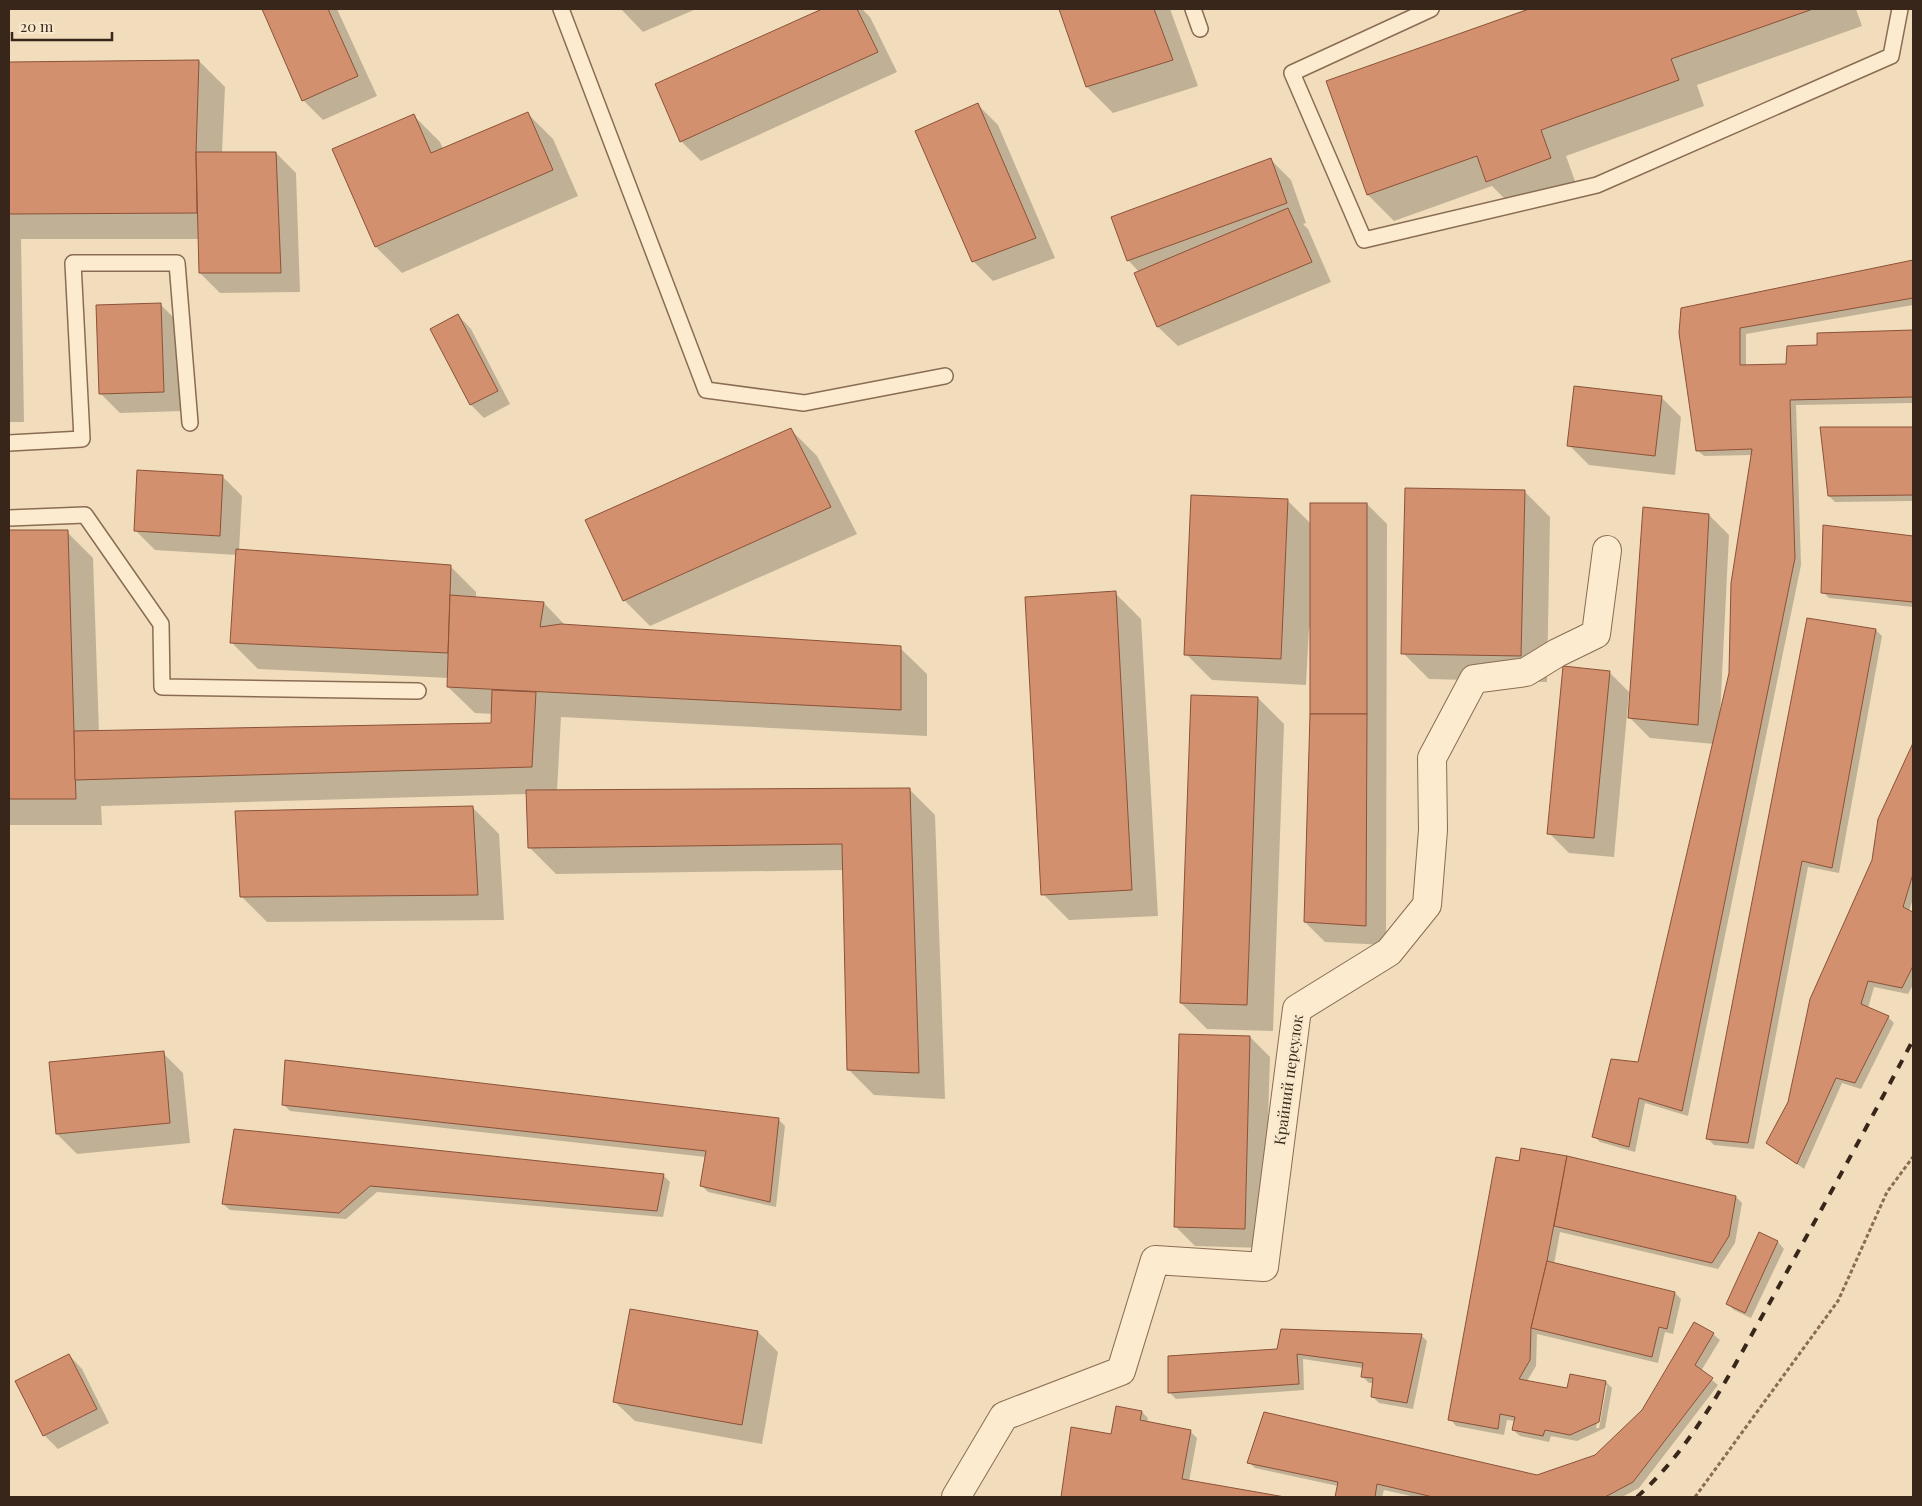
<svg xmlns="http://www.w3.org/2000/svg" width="1922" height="1506" font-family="'Playfair Display',serif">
  <rect width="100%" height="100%" fill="#f1ddbb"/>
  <!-- shadow -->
  <g fill="#0003" fill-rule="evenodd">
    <polygon points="263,9 337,9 377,96 323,120 303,100"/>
    <polygon points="621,9 696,9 643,32"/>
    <polygon points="825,9 862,9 870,17 897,72 701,161 681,141 657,85"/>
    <polygon points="1061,9 1170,9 1198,86 1113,113 1087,87"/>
    <polygon points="1532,9 1856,9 1862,26 1697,85 1704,106 1566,156 1576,184 1513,207 1492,186 1394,221 1368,195 1327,82"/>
    <polygon points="199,61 225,87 222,153 276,153 296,173 300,292 220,293 200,273 199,239 21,239 24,422 9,422 9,63"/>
    <polygon points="978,105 998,125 1055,258 993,281 973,261"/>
    <polygon points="527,113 553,139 578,196 402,273 376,247 334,150 414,116 440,142 443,149"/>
    <polygon points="1271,160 1291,180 1306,223 1303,224 1308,229 1331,282 1178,346 1158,327 1136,273 1139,272 1128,260"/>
    <polygon points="1913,261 1913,305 1746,334 1746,366 1787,365 1818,346 1818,334 1913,331 1913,403 1796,405 1801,565 1688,1116 1645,1103 1635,1152 1600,1142 1594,1136 1639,1064 1714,744 1650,738 1630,718 1709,515 1729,535 1720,716 1730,673 1752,455 1704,456 1697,450 1682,309"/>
    <polygon points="160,304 180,324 183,411 120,413 100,393"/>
    <polygon points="458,315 471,329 510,404 484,418 471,405 431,329"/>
    <polygon points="1661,397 1681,417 1675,475 1589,465 1569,445"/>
    <polygon points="1821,428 1913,428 1913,501 1835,502 1829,496"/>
    <polygon points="791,430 817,456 857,534 650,626 624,600"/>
    <polygon points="222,476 242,496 239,551 450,566 476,592 476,598 544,603 565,625 900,648 927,674 927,736 561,717 557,791 909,789 935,815 945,1099 874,1095 848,1069 844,870 556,874 530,848 527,794 101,806 102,825 9,825 9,531 67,532 93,558 99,732 492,724 493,714 475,713 448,687 449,678 258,669 232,643 237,555 155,550 135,530"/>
    <polygon points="1524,491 1550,517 1547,682 1429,679 1403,653"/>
    <polygon points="1287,500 1311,524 1367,504 1387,524 1386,945 1325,942 1305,922 1311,715 1311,629 1309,628 1306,685 1212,680 1186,654"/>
    <polygon points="1824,526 1913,537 1913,607 1829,598 1823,592"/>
    <polygon points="1115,593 1141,619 1158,916 1069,920 1043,894"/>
    <polygon points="1876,630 1882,636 1839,873 1808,867 1754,1149 1714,1145 1708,1139"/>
    <polygon points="1609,672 1629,692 1614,857 1569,853 1549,833"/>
    <polygon points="1258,698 1284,724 1273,1031 1207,1029 1181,1003"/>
    <polygon points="1913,746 1913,899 1909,911 1913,913 1913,985 1908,994 1874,987 1868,1008 1888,1017 1894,1023 1861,1089 1842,1083 1804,1169 1767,1143 1790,1102 1874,860 1879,820"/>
    <polygon points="473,808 499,834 504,920 267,922 241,896"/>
    <polygon points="1250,1037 1270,1057 1264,1248 1195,1246 1175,1226"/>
    <polygon points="163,1053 183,1073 190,1143 77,1154 57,1134"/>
    <polygon points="283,1104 778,1119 785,1126 776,1207 708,1192 701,1185 706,1157 290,1111"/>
    <polygon points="235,1131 664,1176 670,1182 663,1217 377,1192 346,1219 230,1210 223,1204"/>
    <path d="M1522,1150L1567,1158L1736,1197L1742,1203L1735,1243L1718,1269L1560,1232L1554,1264L1675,1293L1681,1299L1673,1334L1665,1332L1658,1363L1537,1334L1536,1366L1527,1381L1568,1389L1606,1382L1612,1388L1605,1428L1577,1441L1551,1436L1549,1442L1520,1436L1513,1430L1515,1421L1507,1420L1504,1435L1456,1426L1450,1419ZM1604,1385H1607L1599,1428H1596Z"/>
    <polygon points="1760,1234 1778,1242 1784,1249 1751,1318 1734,1310 1727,1303"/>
    <polygon points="758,1332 778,1352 762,1444 635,1421 615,1402"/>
    <polygon points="1713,1334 1720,1340 1701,1371 1718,1385 1639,1488 1622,1497 1415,1497 1384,1490 1382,1497 1336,1497 1338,1486 1255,1468 1249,1462 1537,1476 1595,1456 1643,1411"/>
    <polygon points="1421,1335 1427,1341 1413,1409 1379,1403 1373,1397 1374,1383 1369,1383 1362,1376 1363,1368 1303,1359 1304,1390 1176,1399 1169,1392 1278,1350"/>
    <polygon points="69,1355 82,1369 109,1423 58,1449 44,1435 17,1382"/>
    <polygon points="1142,1412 1148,1418 1147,1423 1190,1431 1197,1438 1189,1482 1277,1497 1063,1497 1072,1429 1112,1435"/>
  </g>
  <!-- building -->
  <g fill="#d3906e" stroke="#8b5238">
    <polygon points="262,9 328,9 358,76 302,101"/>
    <polygon points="822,9 857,9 878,52 680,142 655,84"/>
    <polygon points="1059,9 1154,9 1173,60 1086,87"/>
    <polygon points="1529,9 1813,9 1671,59 1679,80 1541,130 1551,158 1486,182 1477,156 1367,195 1326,81"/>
    <polygon points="199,60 196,152 197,213 9,214 9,62"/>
    <polygon points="978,103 1036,238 972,262 915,131"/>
    <polygon points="528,112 553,170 375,247 332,149 414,114 431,153"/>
    <polygon points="196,152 276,152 281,273 199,273"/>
    <polygon points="1271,158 1287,203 1127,261 1111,217"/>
    <polygon points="1288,208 1312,262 1157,327 1134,273"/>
    <polygon points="1913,260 1913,298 1740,328 1740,365 1786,364 1787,346 1817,345 1817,333 1913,330 1913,397 1790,400 1795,558 1682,1111 1639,1098 1629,1147 1592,1137 1611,1059 1638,1062 1729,673 1731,583 1752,449 1696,451 1679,333 1681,308"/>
    <polygon points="161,303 164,392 99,394 96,305"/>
    <polygon points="458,314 498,391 470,405 430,329"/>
    <polygon points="1574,386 1662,396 1655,456 1567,446"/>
    <polygon points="1820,427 1913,427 1913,495 1828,496"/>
    <polygon points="791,428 831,507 623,601 585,520"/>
    <polygon points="137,470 223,475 220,536 134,531"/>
    <polygon points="1405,488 1525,490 1521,656 1401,654"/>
    <polygon points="1191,495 1288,499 1281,659 1184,655"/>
    <rect x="1310" y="503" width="57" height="211"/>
    <polygon points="1643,507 1709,514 1698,725 1628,718"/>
    <polygon points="1823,525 1913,536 1913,602 1821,593"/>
    <polygon points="9,530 68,530 76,799 9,799"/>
    <polygon points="236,549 451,565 448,653 230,643"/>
    <polygon points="1116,591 1132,890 1041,895 1025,597"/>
    <polygon points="450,595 544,602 540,627 561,624 901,646 901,710 447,687"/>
    <polygon points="1807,618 1876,629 1832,868 1802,861 1748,1143 1706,1139"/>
    <polygon points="1563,666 1610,671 1594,838 1547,834"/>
    <polygon points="492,690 536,692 532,767 75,780 74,731 491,723"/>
    <polygon points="1191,695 1258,697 1247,1005 1180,1003"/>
    <polygon points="1310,714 1367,714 1366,926 1304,922"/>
    <polygon points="1913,743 1913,874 1903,907 1913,912 1913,966 1902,988 1868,981 1861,1004 1889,1016 1855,1083 1836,1078 1797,1164 1766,1143 1788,1102 1810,999 1872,860 1878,819"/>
    <polygon points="910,788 919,1073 847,1070 842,844 528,848 526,790"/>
    <polygon points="473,806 478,895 240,897 235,811"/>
    <polygon points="1179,1034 1250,1036 1245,1229 1174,1227"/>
    <polygon points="164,1051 170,1123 56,1134 49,1062"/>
    <polygon points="285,1060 779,1118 770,1202 700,1186 706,1151 282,1105"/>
    <polygon points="234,1129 664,1174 657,1211 370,1186 339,1213 222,1204"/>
    <polygon points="1521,1148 1567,1156 1547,1261 1531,1328 1530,1360 1519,1379 1567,1388 1570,1374 1606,1381 1599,1422 1570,1435 1545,1430 1543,1436 1512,1430 1515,1417 1500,1414 1498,1429 1448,1420 1496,1157 1519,1161"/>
    <polygon points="1567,1156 1736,1196 1729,1236 1712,1263 1554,1226"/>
    <polygon points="1759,1232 1778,1241 1745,1313 1726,1304"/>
    <polygon points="1547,1261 1675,1292 1667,1329 1659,1327 1652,1357 1531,1328"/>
    <polygon points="630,1309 758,1331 742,1425 613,1402"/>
    <polygon points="1694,1322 1714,1333 1695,1365 1713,1378 1633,1482 1605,1497 1433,1497 1377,1484 1375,1497 1335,1497 1338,1482 1247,1463 1264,1412 1537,1475 1595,1455 1642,1410"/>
    <polygon points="1281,1329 1422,1334 1407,1403 1371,1397 1373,1378 1361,1377 1363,1363 1297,1354 1299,1384 1168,1393 1168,1356 1277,1349"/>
    <polygon points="69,1354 97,1409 43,1436 15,1381"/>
    <polygon points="1116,1406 1142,1411 1140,1420 1191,1430 1182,1479 1285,1497 1061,1497 1071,1427 1111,1434"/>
  </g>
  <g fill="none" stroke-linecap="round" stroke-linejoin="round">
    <!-- lane casing -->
    <g stroke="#8a6c54" stroke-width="18">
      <g id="lane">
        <polyline points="561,9 706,390 804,403 945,376"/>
        <polyline points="1193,9 1200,29"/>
        <polyline points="1431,9 1292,73 1364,240 1597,185 1891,56 1900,9"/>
        <polyline points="9,443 82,439 73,263 177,263 190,423"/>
        <polyline points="9,518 85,515 161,624 162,687 418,691"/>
      </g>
    </g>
    <!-- street casing -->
    <g stroke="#8a6c54" stroke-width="30">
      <polyline id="street" points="956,1497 1004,1416 1121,1371 1155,1260 1264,1267 1297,1009 1389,952 1427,905 1433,830 1432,758 1474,679 1526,672 1557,653 1596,634 1607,550"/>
    </g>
    <!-- path -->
    <polyline stroke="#8a6c54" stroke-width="3" stroke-dasharray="4 2.5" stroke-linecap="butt" points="1695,1497 1838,1301 1887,1192 1913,1157"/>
    <!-- lane -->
    <use href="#lane" stroke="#fcebcf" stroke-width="15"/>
    <!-- street -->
    <use href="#street" stroke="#fcebcf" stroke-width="28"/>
    <!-- rail -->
    <path stroke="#38261a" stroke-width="4" stroke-dasharray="9 9" stroke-linecap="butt" d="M1637,1497C1696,1444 1730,1372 1769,1304C1818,1216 1866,1129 1913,1040"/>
  </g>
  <g text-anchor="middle" stroke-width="4.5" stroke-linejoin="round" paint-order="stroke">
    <!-- street labels -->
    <g font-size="15" fill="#38261a" stroke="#f8e8cc">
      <text transform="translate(1289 1080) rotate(-82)" y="5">Крайний переулок</text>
    </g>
  </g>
  <!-- border -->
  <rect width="1922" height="1506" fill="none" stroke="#38261a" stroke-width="20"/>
  <!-- scale -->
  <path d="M12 32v8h100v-8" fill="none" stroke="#38261a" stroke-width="2.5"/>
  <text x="20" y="32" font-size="15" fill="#38261a" stroke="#f8e8cc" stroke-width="4" paint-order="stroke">20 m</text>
</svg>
